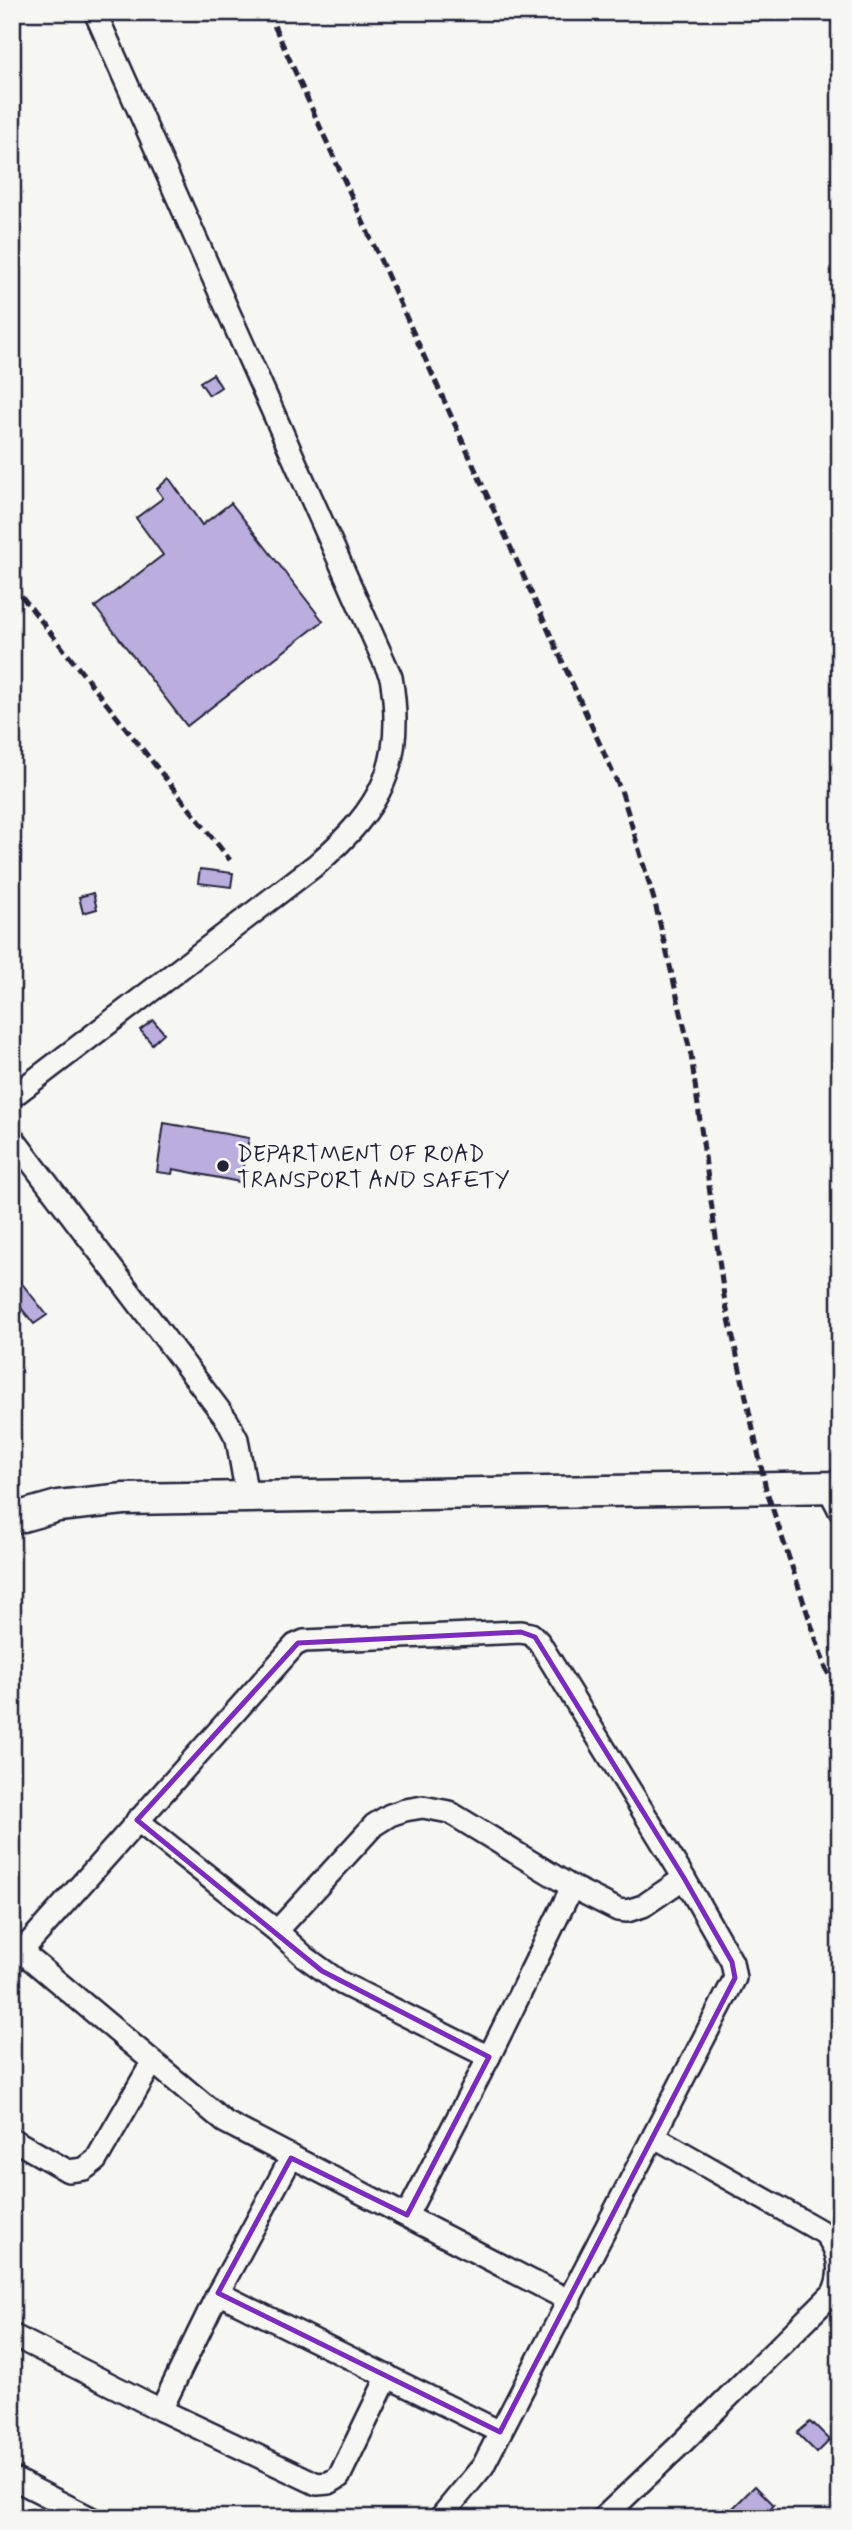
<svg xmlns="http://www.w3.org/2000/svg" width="852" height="2530" font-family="Mynerve,sans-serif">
  <rect width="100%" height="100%" fill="#f6f6f2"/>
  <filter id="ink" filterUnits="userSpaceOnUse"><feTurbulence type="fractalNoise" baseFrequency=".0143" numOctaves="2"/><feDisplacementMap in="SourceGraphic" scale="14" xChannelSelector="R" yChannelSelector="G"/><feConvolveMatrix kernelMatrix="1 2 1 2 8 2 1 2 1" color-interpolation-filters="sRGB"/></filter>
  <g filter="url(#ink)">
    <!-- building -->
    <g fill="#bbaddd" stroke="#22223b" stroke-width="2">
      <polygon points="213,374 221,387 209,395 200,382"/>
      <polygon points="169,478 202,525 231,503 323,621 187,726 95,607 163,555 136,518 163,498 157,489"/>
      <polygon points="200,869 233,873 231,887 198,883"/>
      <polygon points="93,893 97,909 83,913 79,897"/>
      <polygon points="153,1020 164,1033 152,1044 140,1030"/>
      <polygon points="164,1123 249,1138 240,1182 173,1169 172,1174 157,1172"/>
      <polygon points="12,1271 47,1315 34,1324 12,1297"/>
      <polygon points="810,2422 813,2425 814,2424 830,2440 817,2453 797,2433"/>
      <polygon points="755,2486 774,2505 762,2518 723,2518"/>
    </g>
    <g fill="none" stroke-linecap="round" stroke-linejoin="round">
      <!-- street casing -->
      <g stroke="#22223b" stroke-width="26">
        <g id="street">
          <path d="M12,1097L317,864C381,808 406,764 391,677L95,12"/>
          <polyline points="12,1137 227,1420 237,1439 247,1496"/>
          <polyline points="828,1488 840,1511"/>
          <polyline points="137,1820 277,1931 305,1957 341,1983 489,2057"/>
          <polyline points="277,1931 374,1825 390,1815 405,1810 423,1807 449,1812 572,1887 618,1910 627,1911 643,1906 684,1878"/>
          <polyline points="22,1952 225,2122 570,2301"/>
          <polyline points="12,1962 295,1645 304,1641 521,1632 531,1634 539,1642 684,1878 732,1962 735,1978 483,2466 440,2518"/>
          <polyline points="12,2139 68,2171 84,2169 96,2160 152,2063"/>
          <polyline points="407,2215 489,2057 572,1887"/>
          <polyline points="218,2293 500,2432"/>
          <polyline points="12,2335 161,2410 317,2484 329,2483 339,2477 388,2376"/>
          <polyline points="161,2410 218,2293 291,2158"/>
          <polyline points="12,2478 91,2518"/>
          <path d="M603,2518L684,2441L833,2293C843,2273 839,2249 824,2233L655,2137"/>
        </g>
      </g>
      <!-- secondary casing -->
      <g stroke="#22223b" stroke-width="35">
        <polyline id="secondary" points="12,1519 58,1506 124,1499 840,1487"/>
      </g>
      <!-- street -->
      <use href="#street" stroke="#f6f6f2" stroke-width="21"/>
      <!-- secondary -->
      <use href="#secondary" stroke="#f6f6f2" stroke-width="30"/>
      <!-- rail -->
      <g stroke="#22223b" stroke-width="5" stroke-dasharray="10 5" stroke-linecap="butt">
        <polyline points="268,12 622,793 655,903 691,1055 724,1296 766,1489 826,1669 840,1697"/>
        <polyline points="12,584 230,860"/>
      </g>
    </g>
  </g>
  <!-- marked area -->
  <path fill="none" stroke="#7b2cbf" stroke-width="5" stroke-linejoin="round" d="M521,1632L535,1637L684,1878L732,1962L735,1978L500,2432L218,2293L291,2158L407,2215L489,2057L322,1971L137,1820L298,1643Z"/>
  <!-- markers -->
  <circle fill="#22223b" stroke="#f6f6f2" stroke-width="2.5" cx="223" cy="1166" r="7"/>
  <g text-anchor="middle" stroke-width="6" stroke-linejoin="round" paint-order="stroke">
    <!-- poi labels -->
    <g font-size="23" fill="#22223b" stroke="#f6f6f2" text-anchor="start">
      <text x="237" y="1161">DEPARTMENT OF ROAD<tspan x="237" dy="26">TRANSPORT AND SAFETY</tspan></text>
    </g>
  </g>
  <!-- margin -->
  <rect width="852" height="2530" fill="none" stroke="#f6f6f2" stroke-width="42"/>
  <rect x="21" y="21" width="810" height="2488" fill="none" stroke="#22223b" stroke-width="2.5" filter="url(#ink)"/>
</svg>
